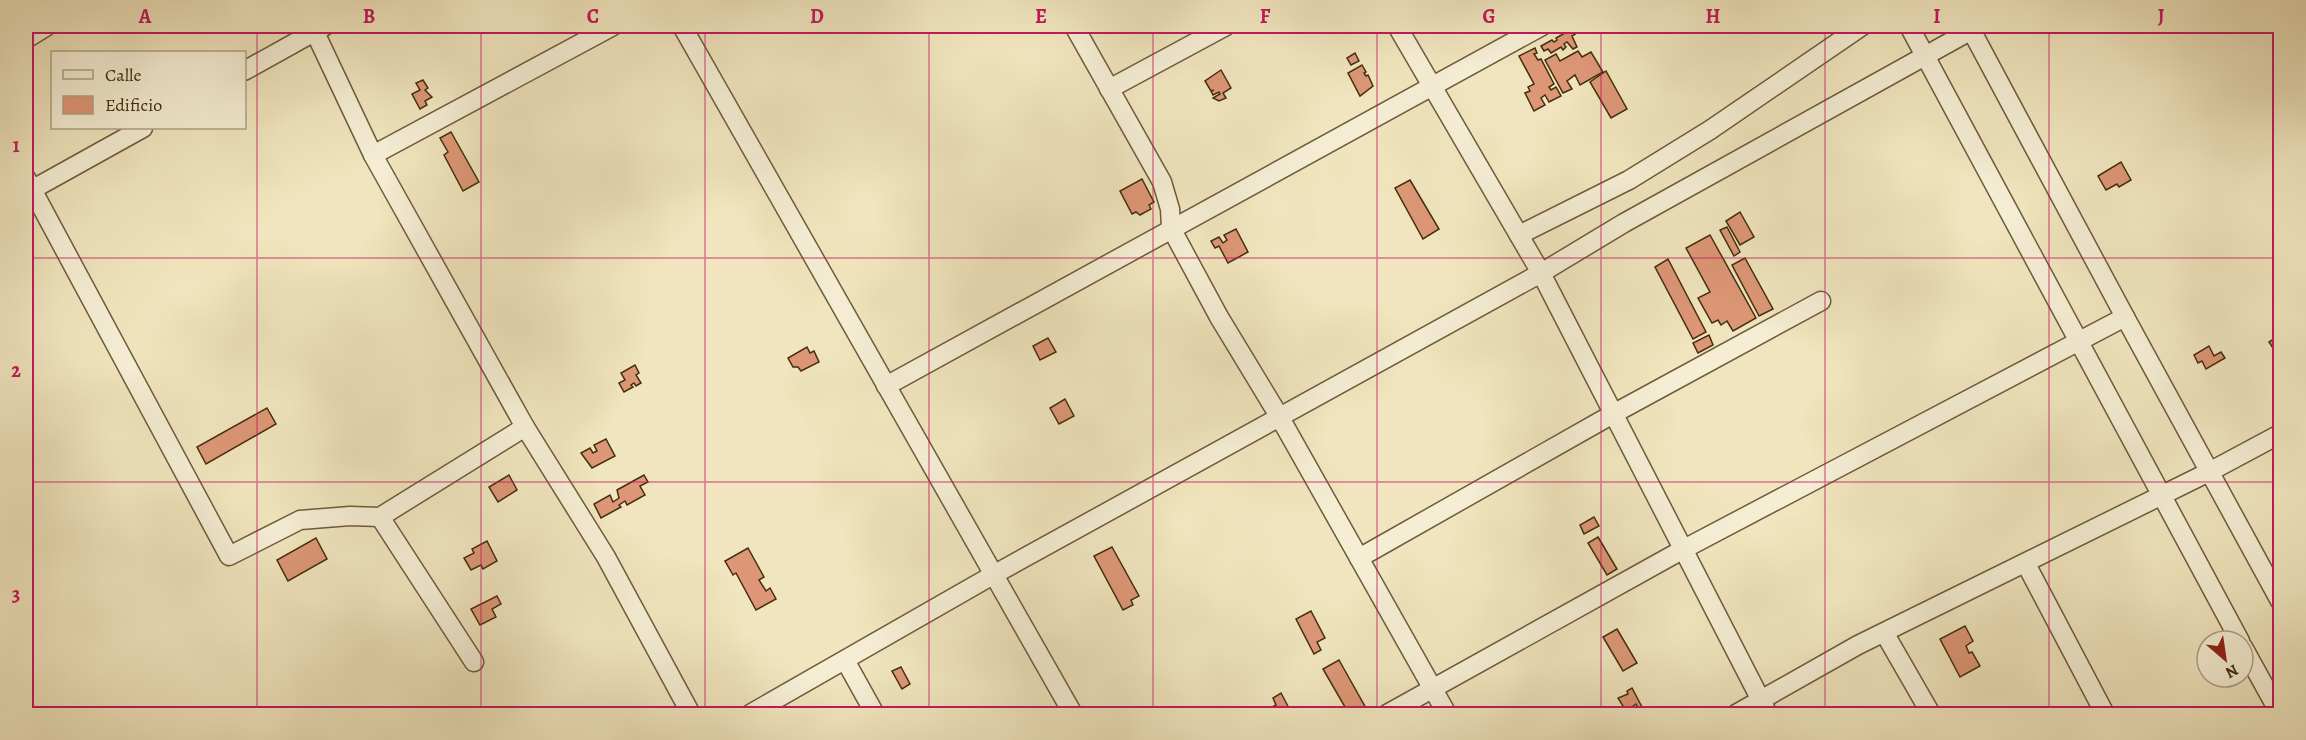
<svg xmlns="http://www.w3.org/2000/svg" width="2306" height="740" font-family="Alegreya,serif">
  <rect width="100%" height="100%" fill="#f0e5be"/>
  <filter id="stains"><feTurbulence type="fractalNoise" baseFrequency=".00333" numOctaves="4"/><feColorMatrix values="0 0 0 0 .2 0 0 0 0 .09 0 0 0 0 .02 0 0 0 .5 -.17"/></filter>
  <radialGradient id="worn" r=".72"><stop offset=".6" stop-color="#630" stop-opacity="0"/><stop offset="1" stop-color="#630" stop-opacity=".3"/></radialGradient>
  <!-- building -->
  <g fill="#dd9776" stroke="#432d0d" stroke-width="1.5">
    <polygon points="1577,26 1580,31 1572,36 1577,47 1573,49 1567,42 1564,44 1566,47 1563,50 1561,47 1551,53 1548,49 1544,51 1541,46 1552,40 1554,42 1557,40 1556,38"/>
    <polygon points="1535,48 1537,53 1534,54 1538,60 1541,59 1554,84 1549,87 1551,90 1556,87 1561,96 1549,102 1545,95 1541,98 1545,105 1534,111 1525,93 1530,91 1528,87 1534,84 1519,56"/>
    <polygon points="1578,51 1582,57 1591,52 1603,72 1580,85 1575,75 1567,81 1572,89 1563,93 1545,60 1556,54 1560,61"/>
    <polygon points="1355,53 1359,61 1351,65 1347,58"/>
    <polygon points="1362,65 1366,72 1364,73 1366,76 1368,75 1373,86 1360,96 1348,73"/>
    <polygon points="1221,70 1231,88 1223,93 1226,98 1219,101 1213,98 1220,94 1219,92 1213,95 1211,91 1214,90 1211,91 1205,81"/>
    <polygon points="1606,71 1627,109 1611,118 1590,82"/>
    <polygon points="423,80 428,88 425,90 432,97 425,101 427,105 420,109 412,94 420,90 416,83"/>
    <polygon points="451,132 479,182 463,191 444,155 448,152 440,138"/>
    <polygon points="2121,162 2131,180 2119,187 2117,184 2106,190 2098,176"/>
    <polygon points="1142,179 1154,202 1149,205 1151,209 1140,215 1136,212 1132,214 1120,191"/>
    <polygon points="1410,180 1439,229 1423,239 1395,188"/>
    <polygon points="1740,212 1754,237 1740,245 1726,221"/>
    <polygon points="1727,227 1740,252 1734,256 1720,230"/>
    <polygon points="1236,229 1248,252 1228,263 1219,246 1215,248 1211,241 1219,237 1223,243 1227,240 1224,235"/>
    <polygon points="1710,235 1756,318 1733,331 1727,321 1721,325 1718,320 1712,323 1698,298 1710,292 1686,248"/>
    <polygon points="1745,258 1773,309 1759,316 1732,265"/>
    <polygon points="1668,259 1706,332 1693,339 1655,267"/>
    <polygon points="1709,335 1713,345 1698,353 1693,343"/>
    <polygon points="2280,335 2280,356 2279,357 2269,342"/>
    <polygon points="1048,338 1056,352 1040,360 1033,346"/>
    <polygon points="2209,346 2214,356 2221,352 2225,358 2206,369 2202,361 2198,363 2194,355"/>
    <polygon points="807,347 810,353 814,351 819,362 801,371 798,367 793,367 788,358"/>
    <polygon points="635,365 639,373 636,375 641,383 636,386 634,383 631,385 633,387 624,392 619,383 625,380 621,373"/>
    <polygon points="1065,399 1074,416 1059,424 1050,408"/>
    <polygon points="267,408 276,424 206,464 197,447"/>
    <polygon points="606,439 615,456 592,468 581,453 590,448 593,453 597,451 594,445"/>
    <polygon points="509,475 517,490 498,502 489,487"/>
    <polygon points="644,475 648,482 640,486 645,495 627,505 625,501 619,505 621,507 601,518 594,504 610,495 613,502 619,498 617,490"/>
    <polygon points="1594,517 1599,526 1584,534 1580,525"/>
    <polygon points="1598,537 1617,569 1607,575 1588,543"/>
    <polygon points="316,538 327,559 288,581 277,560"/>
    <polygon points="487,541 497,561 483,569 481,565 471,570 464,558 474,553 472,549"/>
    <polygon points="1112,547 1139,596 1131,600 1133,605 1123,610 1094,556"/>
    <polygon points="748,548 764,577 759,580 766,591 770,588 776,599 756,610 736,573 733,575 725,561"/>
    <polygon points="497,596 501,604 492,609 496,617 480,625 471,609"/>
    <polygon points="1311,611 1325,638 1317,642 1321,650 1314,654 1296,619"/>
    <polygon points="1965,626 1973,641 1966,646 1969,653 1972,652 1980,666 1960,677 1940,639"/>
    <polygon points="1617,629 1637,663 1623,671 1603,637"/>
    <polygon points="1339,660 1367,710 1359,714 1349,714 1323,669"/>
    <polygon points="901,667 910,684 902,689 892,671"/>
    <polygon points="1632,688 1643,709 1640,711 1636,704 1626,711 1618,698 1628,694 1627,691"/>
    <polygon points="1281,693 1292,714 1273,714 1270,708 1276,705 1273,698"/>
  </g>
  <g fill="none" stroke-linecap="round" stroke-linejoin="round">
    <!-- minor casing -->
    <g stroke="#6e5b39" stroke-width="21">
      <g id="minor">
        <polyline points="312,26 373,155 525,427 606,557 691,714"/>
        <polyline points="682,26 1073,714"/>
        <polyline points="1074,26 1162,182 1170,209 1171,228 1219,317 1279,416 1447,714"/>
        <polyline points="1397,26 1541,273 1768,714"/>
        <polyline points="1909,26 2240,641"/>
        <polyline points="1969,26 2125,317 2280,601"/>
        <polyline points="26,39 47,26"/>
        <polyline points="244,71 325,26"/>
        <polyline points="1109,89 1226,26"/>
        <polyline points="373,155 613,26"/>
        <polyline points="26,178 229,556 300,520 350,516 380,517 525,427"/>
        <polyline points="26,193 143,128"/>
        <polyline points="1519,235 1629,180 1710,130 1862,26"/>
        <polyline points="886,386 1542,26"/>
        <polyline points="380,517 474,662"/>
        <polyline points="1359,558 1613,414 1821,301"/>
        <polyline points="2026,564 2105,714"/>
        <polyline points="1885,634 1931,714"/>
        <polyline points="2243,647 2280,714"/>
        <polyline points="845,660 875,714"/>
        <polyline points="750,714 993,575 1541,273 1624,223 1979,26"/>
        <polyline points="1387,714 1682,550 2125,317"/>
        <polyline points="1736,714 1858,645 2209,472 2280,434"/>
      </g>
    </g>
    <!-- minor -->
    <use href="#minor" stroke="#f5eed5" stroke-width="18"/>
  </g>
  <!-- grid -->
  <path fill="none" stroke="#c2185b" stroke-width="1.5" stroke-opacity="0.55" d="M257,26V714M481,26V714M705,26V714M929,26V714M1153,26V714M1377,26V714M1601,26V714M1825,26V714M2049,26V714M26,258H2280M26,482H2280"/>
  <!-- margin -->
  <rect width="2306" height="740" fill="none" stroke="#f0e5be" stroke-width="66"/>
  <!-- legend -->
  <rect x="51" y="51" width="195" height="78" fill="#f5eed5" stroke="#aea185" stroke-width="1.5"/>
  <rect x="63" y="70" width="30" height="9" fill="#f5eed5" stroke="#aea185" stroke-width="1.5"/>
  <text x="105" y="81" font-size="18" fill="#432d0d">Calle</text>
  <rect x="63" y="96" width="30" height="18" fill="#dd9776" stroke="#aea185" stroke-width="1.5"/>
  <text x="105" y="111" font-size="18" fill="#432d0d">Edificio</text>
  <!-- north arrow -->
  <g transform="translate(2225 659) rotate(151)"><circle r="28" fill="#f5eed5" stroke="#aea185" stroke-width="1.5"/>
  <path d="M0-4.5L10 22L0 15L-10 22Z" fill="#8f2418"/>
  <text y="-9" font-size="16" font-weight="bold" text-anchor="middle" fill="#432d0d">N</text>
  </g>
  <rect x="33" y="33" width="2240" height="674" fill="none" stroke="#c2185b" stroke-width="2"/>
  <g font-size="20" text-anchor="middle" font-weight="bold" fill="#c2185b">
    <text x="145" y="23">A</text>
    <text x="369" y="23">B</text>
    <text x="593" y="23">C</text>
    <text x="817" y="23">D</text>
    <text x="1041" y="23">E</text>
    <text x="1265" y="23">F</text>
    <text x="1489" y="23">G</text>
    <text x="1713" y="23">H</text>
    <text x="1937" y="23">I</text>
    <text x="2161" y="23">J</text>
    <text x="16" y="152">1</text>
    <text x="16" y="377">2</text>
    <text x="16" y="601">3</text>
  </g>
  <rect width="100%" height="100%" filter="url(#stains)"/>
  <rect width="100%" height="100%" fill="url(#worn)"/>
</svg>
